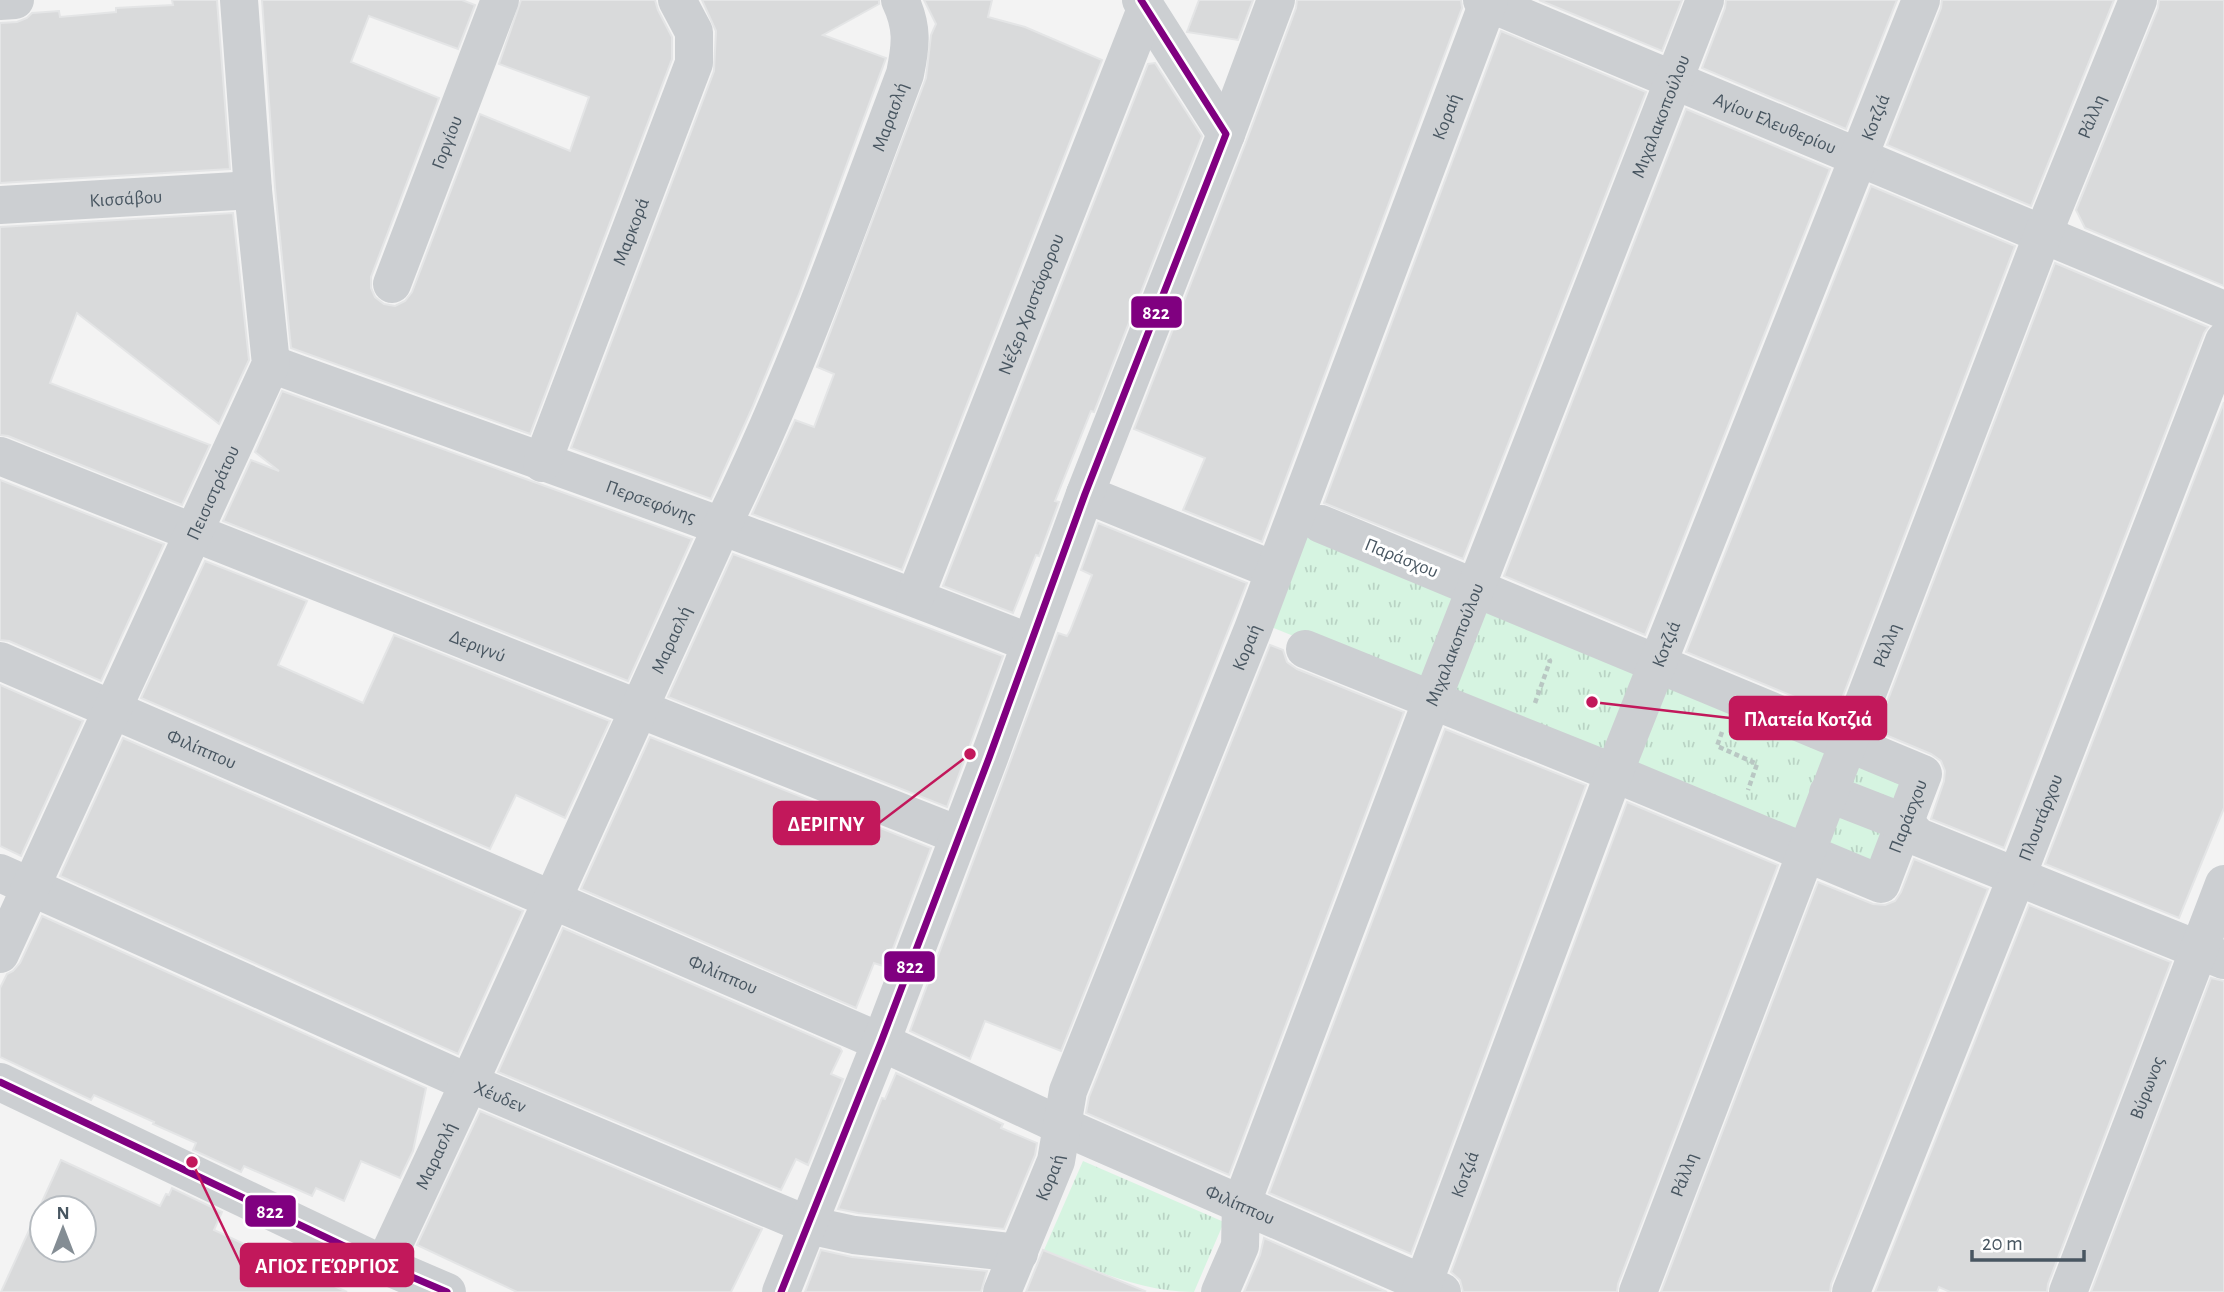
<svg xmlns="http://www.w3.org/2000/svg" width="2224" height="1292" font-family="'Alegreya Sans',sans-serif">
  <defs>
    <pattern id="park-tufts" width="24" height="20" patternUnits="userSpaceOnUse" patternTransform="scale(1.75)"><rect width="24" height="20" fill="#d6f4e1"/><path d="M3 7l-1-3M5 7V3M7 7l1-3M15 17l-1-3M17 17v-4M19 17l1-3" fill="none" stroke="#b9d3c4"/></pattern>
  </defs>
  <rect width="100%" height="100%" fill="#f3f3f3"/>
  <!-- park -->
  <g fill="url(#park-tufts)">
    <polygon points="1307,527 1910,778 1876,872 1269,626"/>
    <path d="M1083,1161L1224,1222L1194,1292C1141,1292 1092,1269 1044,1250Z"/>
  </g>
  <!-- building -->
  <g fill="#d9dadb" stroke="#e4e5e6" stroke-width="2" fill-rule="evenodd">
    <polygon points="172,0 217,0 230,169 0,183 0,23 17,22 27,18 32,13 59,11 60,17 116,12 116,8 173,5"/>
    <polygon points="262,0 462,0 475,5 458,49 369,16 351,62 439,98 371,277 371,288 375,297 384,304 395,306 405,301 412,292 480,114 570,151 589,97 499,64 521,0 655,0 658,10 672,37 672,59 530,434 291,348 275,188"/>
    <polygon points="702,0 879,0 879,4 823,35 886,58 799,294 753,406 711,499 571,448 714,71 716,31"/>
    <polygon points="924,0 992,0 988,17 1025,27 1102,60 902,570 752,514 795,420 814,427 834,374 817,367 926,78 931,35 936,24"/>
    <polygon points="1199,0 1253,0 1238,40 1187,32"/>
    <polygon points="1297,0 1461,0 1462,8 1262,542 1183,510 1205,458 1134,429 1246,142 1296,8"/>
    <polygon points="1539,0 1682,0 1662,51"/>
    <polygon points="1726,0 1897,0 1846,129 1702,68 1725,8"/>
    <polygon points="1942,0 2114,0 2031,206 1887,145 1941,8"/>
    <polygon points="2159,0 2224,0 2224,286 2085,228 2076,210 2158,8"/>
    <polygon points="1501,31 1646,92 1463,559 1324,503"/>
    <polygon points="1155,63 1202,136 1094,412 1091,411 1055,501 1059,502 1039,556 1036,555 1013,613 943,586 1148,64"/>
    <polygon points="1686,109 1830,169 1645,635 1504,576"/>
    <polygon points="1871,186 2015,246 1836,714 1686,652"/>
    <polygon points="233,213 249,360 219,424 77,313 50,383 210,445 182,505 8,436 0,435 0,227"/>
    <polygon points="2055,263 2208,327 2204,333 2004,848 1931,819 1944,781 1945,771 1941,761 1931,754 1876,731"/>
    <polygon points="282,391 692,539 628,681 223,521 251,460 279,471 255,452"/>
    <polygon points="2224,402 2224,808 2179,918 2045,864"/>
    <polygon points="0,480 164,544 101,681 9,641 0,640"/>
    <polygon points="1098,523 1247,583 1061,1051 985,1021 970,1059 910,1031 1058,633 1067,636 1070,631 1092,575 1081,570"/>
    <polygon points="733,554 1003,656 947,807 668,697"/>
    <polygon points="205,561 307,601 278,665 363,703 394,635 610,721 565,818 516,795 490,849 141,698"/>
    <polygon points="1270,645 1283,650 1287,662 1297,669 1404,712 1229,1175 1086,1113 1089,1097"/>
    <polygon points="0,685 83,721 21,856 0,846"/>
    <polygon points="1445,729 1586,785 1411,1254 1269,1193"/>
    <polygon points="650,737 931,848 886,967 874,963 856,1008 581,889"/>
    <polygon points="123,738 523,911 458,1054 60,876"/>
    <polygon points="1627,802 1778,865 1618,1284 1617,1292 1463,1292 1460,1280 1451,1272"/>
    <polygon points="1914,859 1988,889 1831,1284 1830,1292 1661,1292 1818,882 1873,904 1885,905 1895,901 1901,892"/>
    <polygon points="2029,905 2171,962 2048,1284 2047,1292 1950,1292 1939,1287 1937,1292 1875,1292"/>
    <polygon points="42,916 426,1088 413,1151 400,1178 361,1161 344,1201 316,1188 312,1196 244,1166 241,1172 193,1150 196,1143 153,1124 154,1122 94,1095 91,1100 0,1057 0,988 7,974 13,971 20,963"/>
    <polygon points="563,928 840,1048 842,1051 831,1074 843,1079 808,1165 796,1159 781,1190 498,1072"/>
    <polygon points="2211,978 2224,981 2224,1292 2091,1292"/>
    <polygon points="896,1073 1003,1124 1001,1128 1037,1143 1035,1155 1004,1229 858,1213 838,1209 882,1098 885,1099"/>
    <polygon points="480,1111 762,1229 731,1292 517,1292 417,1245"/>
    <path d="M61,1160L160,1206L166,1194L169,1195L172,1188L222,1212L214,1230L347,1292H1ZM42,1208H84V1250H42Z"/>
    <polygon points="1264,1238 1387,1292 1244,1292 1260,1255"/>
    <polygon points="821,1250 852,1257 987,1271 981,1292 805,1292"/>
    <polygon points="1043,1250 1145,1291 1144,1292 1026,1292"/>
  </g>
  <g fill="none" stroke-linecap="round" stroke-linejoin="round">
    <!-- path -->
    <g stroke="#b9c7c3" stroke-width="4.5" stroke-dasharray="5 3.5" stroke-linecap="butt">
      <polyline points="1535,703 1550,661 1549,659"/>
      <polyline points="1722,732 1717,746 1757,764 1748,790"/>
    </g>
    <!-- street -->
    <g stroke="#cccfd2" stroke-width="38">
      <polyline points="1141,0 1226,134"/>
      <path id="s1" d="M1482,0L2224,310"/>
      <polyline points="0,1 15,0"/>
      <path id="s2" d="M0,205L253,190"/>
      <path id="s3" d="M392,284L500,0"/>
      <path id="s4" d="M271,364C525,456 780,544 1030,643"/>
      <path id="s5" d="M0,456L958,835"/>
      <path id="s6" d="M542,463L694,63V32L677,0"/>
      <polyline points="1085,494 1273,570"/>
      <path id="s7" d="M915,597L1146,9"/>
      <path id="s8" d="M1305,649L1614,773L1881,884L1923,774L1321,524"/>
      <path id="s9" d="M0,661L881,1042L1062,1126L1442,1292"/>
      <polyline points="1828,793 1905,823 1918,837 2224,960"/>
      <path id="s10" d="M0,873L469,1083L808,1225L854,1235L1019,1253"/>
      <path id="s11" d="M0,954L271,364L253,190L239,0"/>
      <polyline points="0,1082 384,1265 447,1292"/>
      <path id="s12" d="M384,1265L469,1083L722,526C794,380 848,226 905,74C911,45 913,27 900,0"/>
      <polyline points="781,1292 881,1042 989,758 1085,494 1226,134 1276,0"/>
      <path id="s13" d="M1002,1292L1056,1161L1068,1091L1253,629L1489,0"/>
      <path id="s14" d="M1220,1292L1240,1246L1241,1205L1432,700L1705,0"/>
      <path id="s15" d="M1420,1292L1614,773L1921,0"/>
      <path id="s16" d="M1638,1292L2043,234L2138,0"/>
      <path id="s17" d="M1851,1292L2017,876L2224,341"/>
      <path id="s18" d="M2068,1292L2224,884"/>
    </g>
    <!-- bus-1 casing -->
    <g stroke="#fff" stroke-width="12">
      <g id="bus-1">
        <polyline points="0,1082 384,1265 447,1292"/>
        <polyline points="781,1292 881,1042 989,758 1085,494 1226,134 1141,0"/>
      </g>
    </g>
    <!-- bus-1 -->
    <use href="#bus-1" stroke="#800080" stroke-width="7"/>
  </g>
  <g text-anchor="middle" stroke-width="6" stroke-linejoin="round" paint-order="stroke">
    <!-- street labels -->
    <g font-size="19" fill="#485661" stroke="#fff">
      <text dy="7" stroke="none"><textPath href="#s14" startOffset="1258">Μιχαλακοπούλου</textPath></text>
      <text dy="7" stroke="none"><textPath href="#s12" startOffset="1255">Μαρασλή</textPath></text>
      <text dy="7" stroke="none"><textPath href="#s13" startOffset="1258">Κοραή</textPath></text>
      <text dy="7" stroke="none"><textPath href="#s15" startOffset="1260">Κοτζιά</textPath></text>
      <text dy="7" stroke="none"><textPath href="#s16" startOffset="1260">Ράλλη</textPath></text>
      <text dy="7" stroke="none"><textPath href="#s1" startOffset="318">Αγίου Ελευθερίου</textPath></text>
      <text dy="7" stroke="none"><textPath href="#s3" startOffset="152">Γοργίου</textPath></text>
      <text dy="7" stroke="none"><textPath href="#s2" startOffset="126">Κισσάβου</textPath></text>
      <text dy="7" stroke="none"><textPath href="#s6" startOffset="248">Μαρκορά</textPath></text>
      <text dy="7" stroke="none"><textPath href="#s7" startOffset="315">Nέζερ Χριστόφορου</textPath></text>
      <text dy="7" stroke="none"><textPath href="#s11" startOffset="508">Πεισιστράτου</textPath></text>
      <text dy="7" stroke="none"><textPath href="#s4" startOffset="404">Περσεφόνης</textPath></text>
      <text transform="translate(1402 557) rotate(22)" y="7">Παράσχου</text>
      <text dy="7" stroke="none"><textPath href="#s12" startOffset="688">Μαρασλή</textPath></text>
      <text dy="7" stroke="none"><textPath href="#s14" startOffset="691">Μιχαλακοπούλου</textPath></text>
      <text dy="7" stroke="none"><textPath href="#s15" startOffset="693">Κοτζιά</textPath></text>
      <text dy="7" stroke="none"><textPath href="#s16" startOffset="693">Ράλλη</textPath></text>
      <text dy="7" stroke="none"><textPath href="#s5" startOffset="514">Δεριγνύ</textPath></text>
      <text dy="7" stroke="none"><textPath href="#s13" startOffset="691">Κοραή</textPath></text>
      <text dy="7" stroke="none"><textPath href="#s9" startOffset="220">Φιλίππου</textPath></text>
      <text dy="7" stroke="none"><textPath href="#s8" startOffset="695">Παράσχου</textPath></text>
      <text dy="7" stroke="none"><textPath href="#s17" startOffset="511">Πλουτάρχου</textPath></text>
      <text dy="7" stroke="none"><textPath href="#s9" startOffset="788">Φιλίππου</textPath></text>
      <text dy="7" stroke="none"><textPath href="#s18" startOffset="219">Βύρωνος</textPath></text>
      <text dy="7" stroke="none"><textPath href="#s10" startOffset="548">Χέυδεν</textPath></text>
      <text dy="7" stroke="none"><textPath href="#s12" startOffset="121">Μαρασλή</textPath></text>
      <text dy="7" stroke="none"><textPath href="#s15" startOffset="126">Κοτζιά</textPath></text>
      <text dy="7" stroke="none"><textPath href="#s16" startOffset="126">Ράλλη</textPath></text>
      <text dy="7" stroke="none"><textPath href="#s13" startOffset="124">Κοραή</textPath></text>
      <text dy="7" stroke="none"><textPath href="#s9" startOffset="1354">Φιλίππου</textPath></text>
    </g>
  </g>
  <!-- callouts -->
  <path fill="none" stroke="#c2185b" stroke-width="2.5" d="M1592 702L1730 718M970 754L879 823M192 1162L241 1265"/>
  <g fill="#c2185b" stroke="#fff" stroke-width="2.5">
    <circle cx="1592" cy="702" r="7"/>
    <circle cx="970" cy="754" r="7"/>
    <circle cx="192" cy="1162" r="7"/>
  </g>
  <g fill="#c2185b" stroke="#c2185b" stroke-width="2.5">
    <rect x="1730" y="697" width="156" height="42" rx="7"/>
    <rect x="774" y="802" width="105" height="42" rx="7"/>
    <rect x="241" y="1244" width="172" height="42" rx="7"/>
  </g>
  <g font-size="21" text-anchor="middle" font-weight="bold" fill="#fff">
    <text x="1808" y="726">Πλατεία Κοτζιά</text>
    <text x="826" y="831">ΔΕΡΙΓΝΥ</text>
    <text x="327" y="1273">ΑΓΙΟΣ ΓΕΏΡΓΙΟΣ</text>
  </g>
  <g stroke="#fff" stroke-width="2.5">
    <rect x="1130" y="295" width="53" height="34" rx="7" fill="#800080"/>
    <rect x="883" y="950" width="53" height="33" rx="7" fill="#800080"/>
    <rect x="244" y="1194" width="53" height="34" rx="7" fill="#800080"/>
  </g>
  <g font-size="19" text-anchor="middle" font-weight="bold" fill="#fff">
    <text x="1156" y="319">822</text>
    <text x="910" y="973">822</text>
    <text x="270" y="1218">822</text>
  </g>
  <!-- north arrow -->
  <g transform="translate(63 1229)"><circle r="33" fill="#ffffff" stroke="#b6bbc0" stroke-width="2"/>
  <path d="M0-5L12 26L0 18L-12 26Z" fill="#848d94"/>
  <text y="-10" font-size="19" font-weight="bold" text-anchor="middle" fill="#485661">N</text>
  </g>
  <!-- scale -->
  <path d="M1972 1250v10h112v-10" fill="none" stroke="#485661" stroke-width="3.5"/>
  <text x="1982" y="1250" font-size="21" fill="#485661" stroke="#ffffff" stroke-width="5" paint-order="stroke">20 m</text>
</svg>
